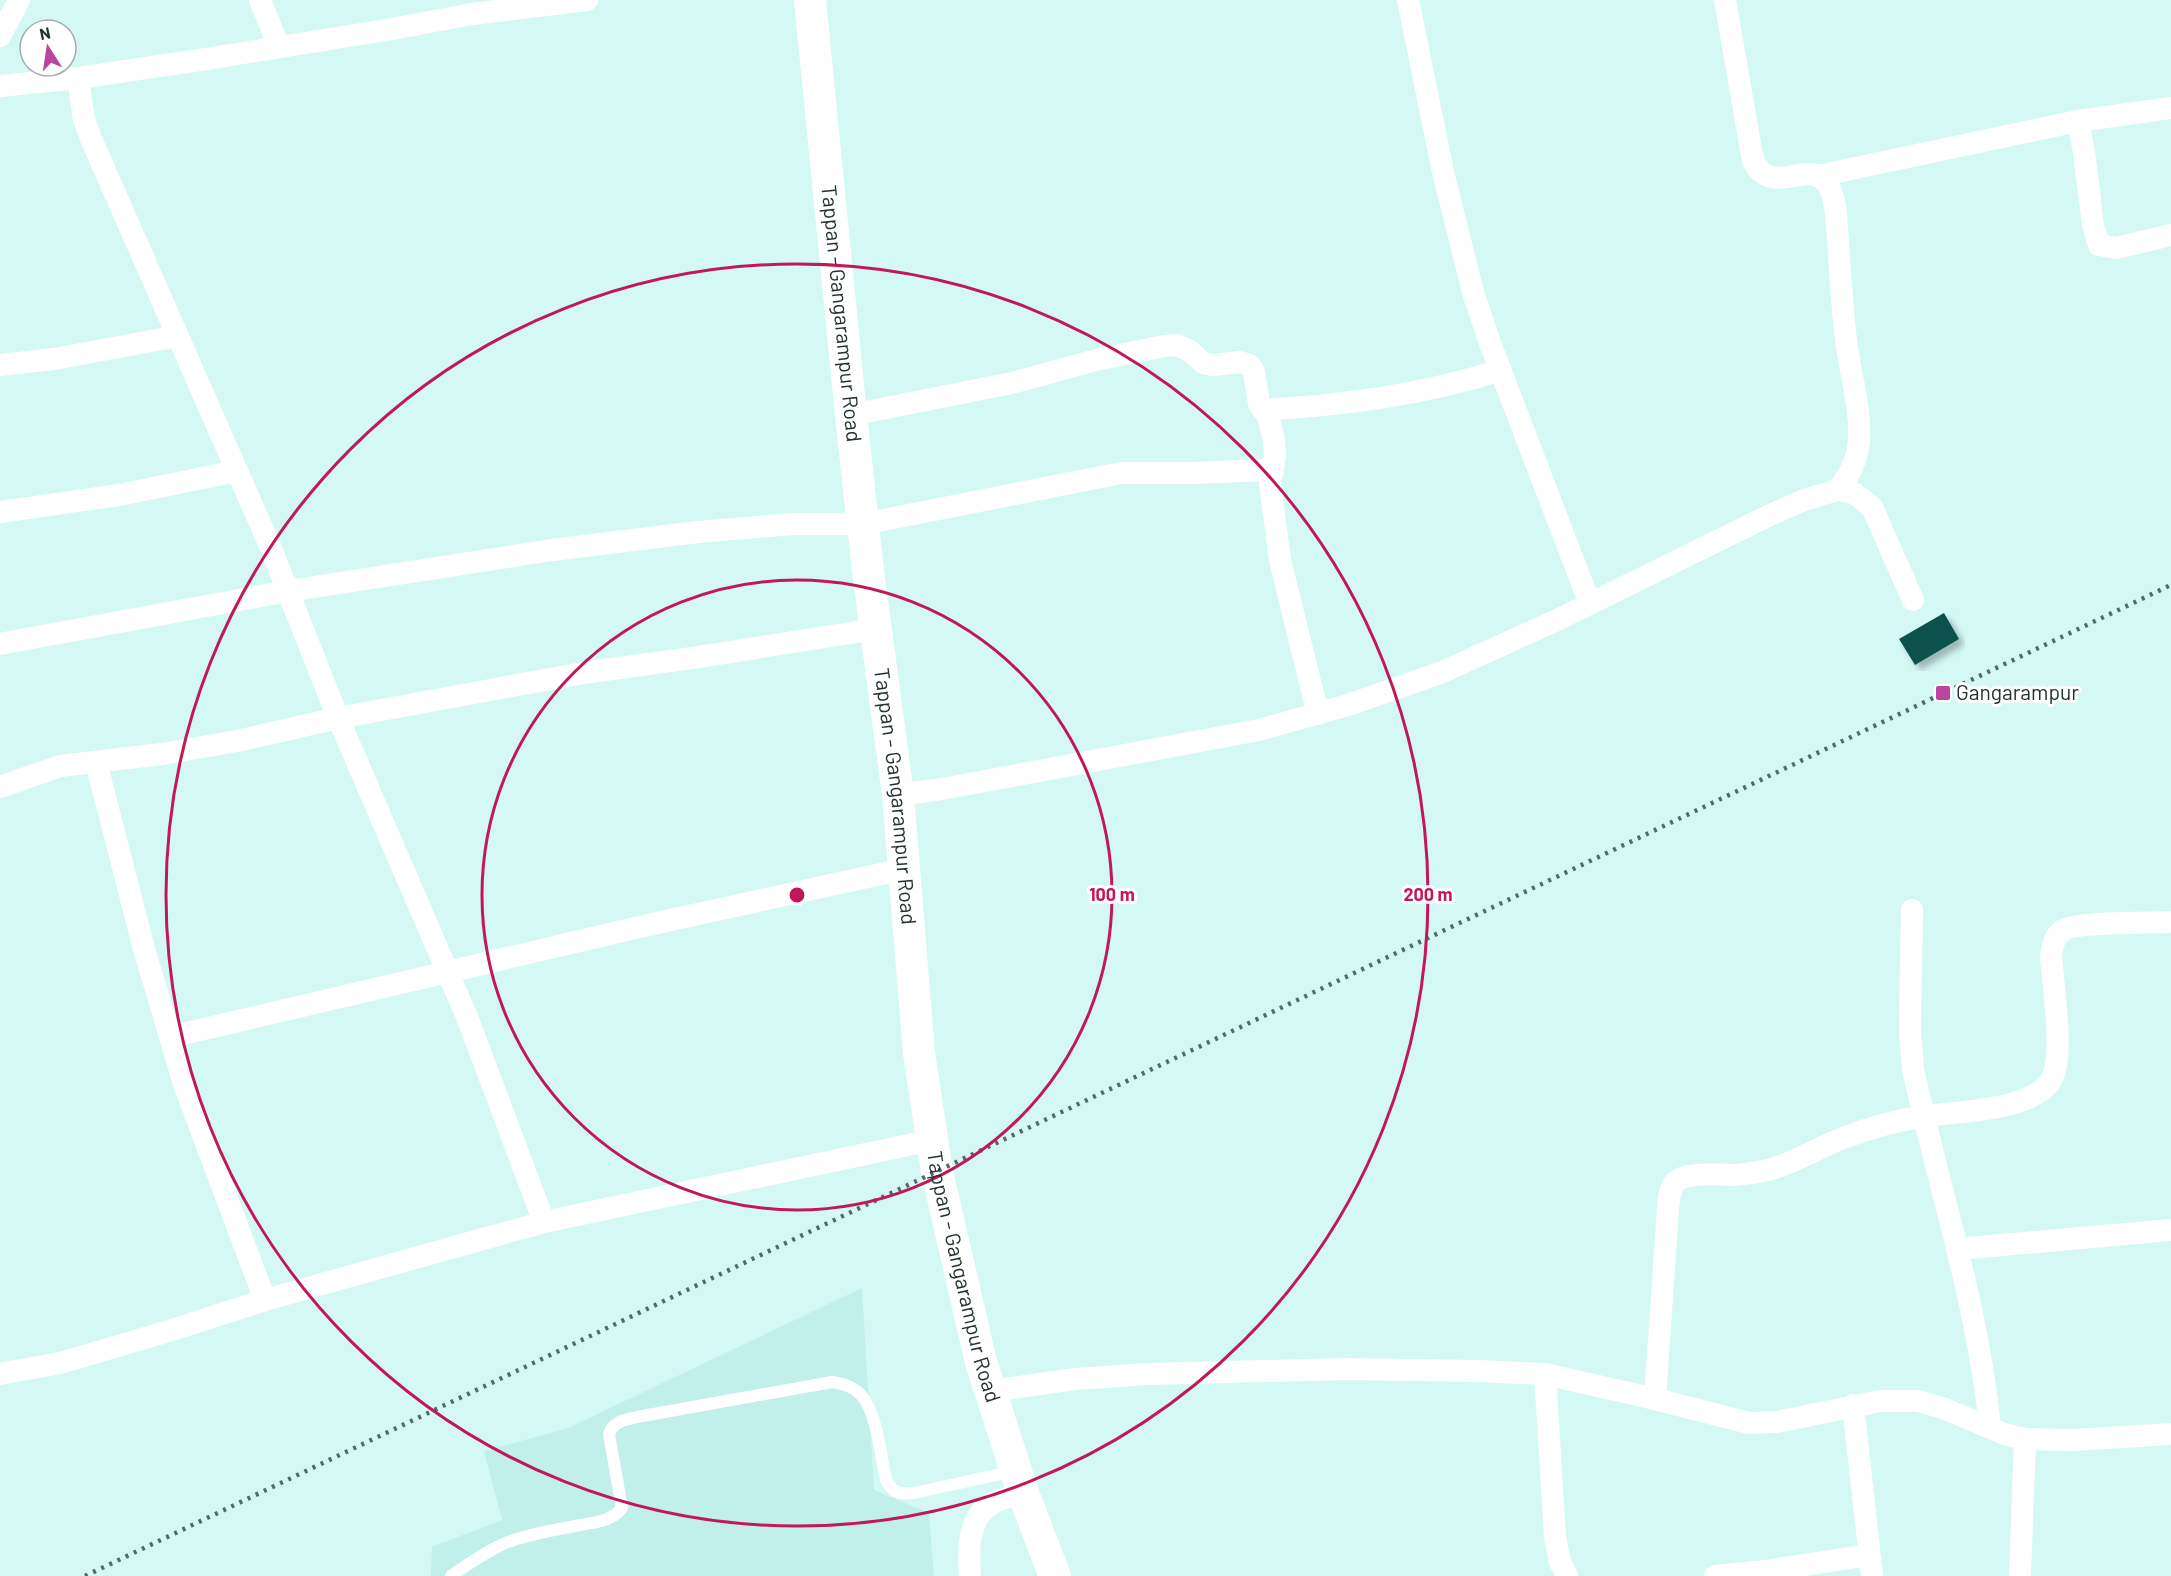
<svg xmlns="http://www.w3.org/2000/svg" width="2171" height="1576" font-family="Barlow,sans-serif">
  <defs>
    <filter id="shadow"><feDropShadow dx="5.5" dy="5.5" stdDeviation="3" flood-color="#0004"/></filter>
  </defs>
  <rect width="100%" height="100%" fill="#d4f9f5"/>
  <!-- built -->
  <polygon fill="#c1efea" points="862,1288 874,1490 929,1513 934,1576 431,1576 432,1547 502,1520 484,1451 568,1428"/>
  <!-- building -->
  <polygon fill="#0b514d" filter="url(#shadow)" points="1944,613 1959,639 1915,665 1899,639"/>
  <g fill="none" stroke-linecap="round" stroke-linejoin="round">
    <!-- lane -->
    <path stroke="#fff" stroke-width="12" d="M451,1576C468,1564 484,1553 503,1544C527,1534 555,1530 580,1525C596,1522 612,1521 622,1508L609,1434C613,1421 625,1420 637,1417L832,1382C843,1384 853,1386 861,1395C877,1412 881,1457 886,1480C893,1494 900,1494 914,1493L1014,1471"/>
    <!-- street -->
    <g stroke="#fff" stroke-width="22">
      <polyline points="260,0 279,47"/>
      <polyline points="1408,0 1443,172 1473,292 1490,343 1590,604"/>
      <path d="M1725,0L1753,161C1772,198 1807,159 1826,182C1837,196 1836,222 1838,240C1840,273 1842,307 1846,340C1850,373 1861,408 1859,441C1857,461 1850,475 1837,490"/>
      <polyline points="0,36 19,0"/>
      <polyline points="78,78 84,120 92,141 270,546 338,718 467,1017 544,1222"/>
      <polyline points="0,86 78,78 200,60 392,29 472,14 587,0"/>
      <polyline points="2078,121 2084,152 2093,225 2099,245 2116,248 2171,235"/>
      <polyline points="1818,176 2078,121 2171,108"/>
      <polyline points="0,365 54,359 178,336"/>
      <path d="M1263,410C1345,405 1422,395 1501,370"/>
      <polyline points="851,415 1012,383 1096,360 1164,346 1177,345 1190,351 1203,363 1213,365 1240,362 1250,365 1254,372 1259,404 1268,416 1274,440 1275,457 1270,484 1280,560 1318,714"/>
      <polyline points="0,512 119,495 237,471"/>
      <polyline points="0,644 288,591 552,550 698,532 793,524 863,524 1121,473 1190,473 1273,470"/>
      <polyline points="96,762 144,949 185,1087 265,1300"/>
      <polyline points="0,787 60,766 162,754 237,741 338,718 583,673 692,658 876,629"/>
      <polyline points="898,795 942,789 1259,730 1348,705 1440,673 1555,621 1768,516 1804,500 1837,490 1854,493 1872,507 1913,600"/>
      <path d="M1912,910L1910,1030L1913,1069C1939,1189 1978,1305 1990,1427"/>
      <polyline points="170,1037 648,925 904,869"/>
      <polyline points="1957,1249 2171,1230"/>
      <polyline points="0,1374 60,1363 169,1331 265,1300 544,1222 932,1140"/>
      <polyline points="1545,1374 1555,1537 1560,1562 1567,1576"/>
      <polyline points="990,1391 1076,1379 1148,1374 1346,1369 1479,1371 1545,1374 1655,1399 1749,1423 1777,1422 1880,1401 1918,1401 1943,1408 2004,1434 2025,1439 2073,1440 2171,1434"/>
      <path d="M1655,1399L1668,1209C1669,1199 1669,1186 1678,1180C1690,1172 1722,1175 1736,1175C1746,1174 1758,1172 1768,1170C1795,1163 1817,1148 1843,1138C1869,1128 1898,1120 1926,1116C1959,1111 2036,1111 2052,1078C2064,1056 2053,984 2051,956C2053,946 2053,938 2062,931C2074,921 2151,923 2171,922"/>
      <polyline points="1853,1405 1872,1576"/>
      <path d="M970,1576C968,1552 967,1517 992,1504C1001,1498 1013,1496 1023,1493"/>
      <polyline points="1715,1576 1765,1571 1869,1555"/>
      <polyline points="2020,1576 2025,1439"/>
    </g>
    <!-- secondary -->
    <path stroke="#fff" stroke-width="32" id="s1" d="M810,0L851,415L868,571L898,795L919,1053L937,1172L981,1362L1023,1493L1055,1576"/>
    <!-- rail -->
    <polyline stroke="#556967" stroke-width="4.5" stroke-dasharray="3 6" stroke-linecap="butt" points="85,1576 2171,585"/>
  </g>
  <!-- distance rings -->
  <g fill="none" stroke="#c2185b" stroke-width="3">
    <circle cx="797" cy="895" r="315"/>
    <circle cx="797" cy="895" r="631"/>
  </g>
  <!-- markers -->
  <rect fill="#ba459c" stroke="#fff" stroke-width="2" x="1935" y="685" width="16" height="16" rx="3"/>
  <g text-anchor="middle" stroke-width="6" stroke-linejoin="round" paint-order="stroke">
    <!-- street labels -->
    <g font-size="21" fill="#243231" stroke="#fff">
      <text dy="7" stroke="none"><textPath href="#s1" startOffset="315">Tappan - Gangarampur Road</textPath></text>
      <text dy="7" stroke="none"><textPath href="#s1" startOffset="801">Tappan - Gangarampur Road</textPath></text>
      <text dy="7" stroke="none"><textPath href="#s1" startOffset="1287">Tappan - Gangarampur Road</textPath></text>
    </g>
    <!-- poi labels -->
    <g font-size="21" fill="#243231" stroke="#fff" text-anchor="start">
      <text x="1956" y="700">Gangarampur</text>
    </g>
  </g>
  <circle cx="797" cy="895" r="9" fill="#c2185b" stroke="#fff" stroke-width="3"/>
  <g font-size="18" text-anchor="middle" font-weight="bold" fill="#c2185b" stroke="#fff" stroke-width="6" stroke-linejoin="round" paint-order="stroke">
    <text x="1112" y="901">100 m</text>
    <text x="1428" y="901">200 m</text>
  </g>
  <!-- north arrow -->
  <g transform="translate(48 48) rotate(348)"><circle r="28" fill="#ffffff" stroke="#a7adad" stroke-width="1.5"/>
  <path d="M0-4.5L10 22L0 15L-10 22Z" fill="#ba459c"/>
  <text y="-9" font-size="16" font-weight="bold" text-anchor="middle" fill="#243231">N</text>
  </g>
</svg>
